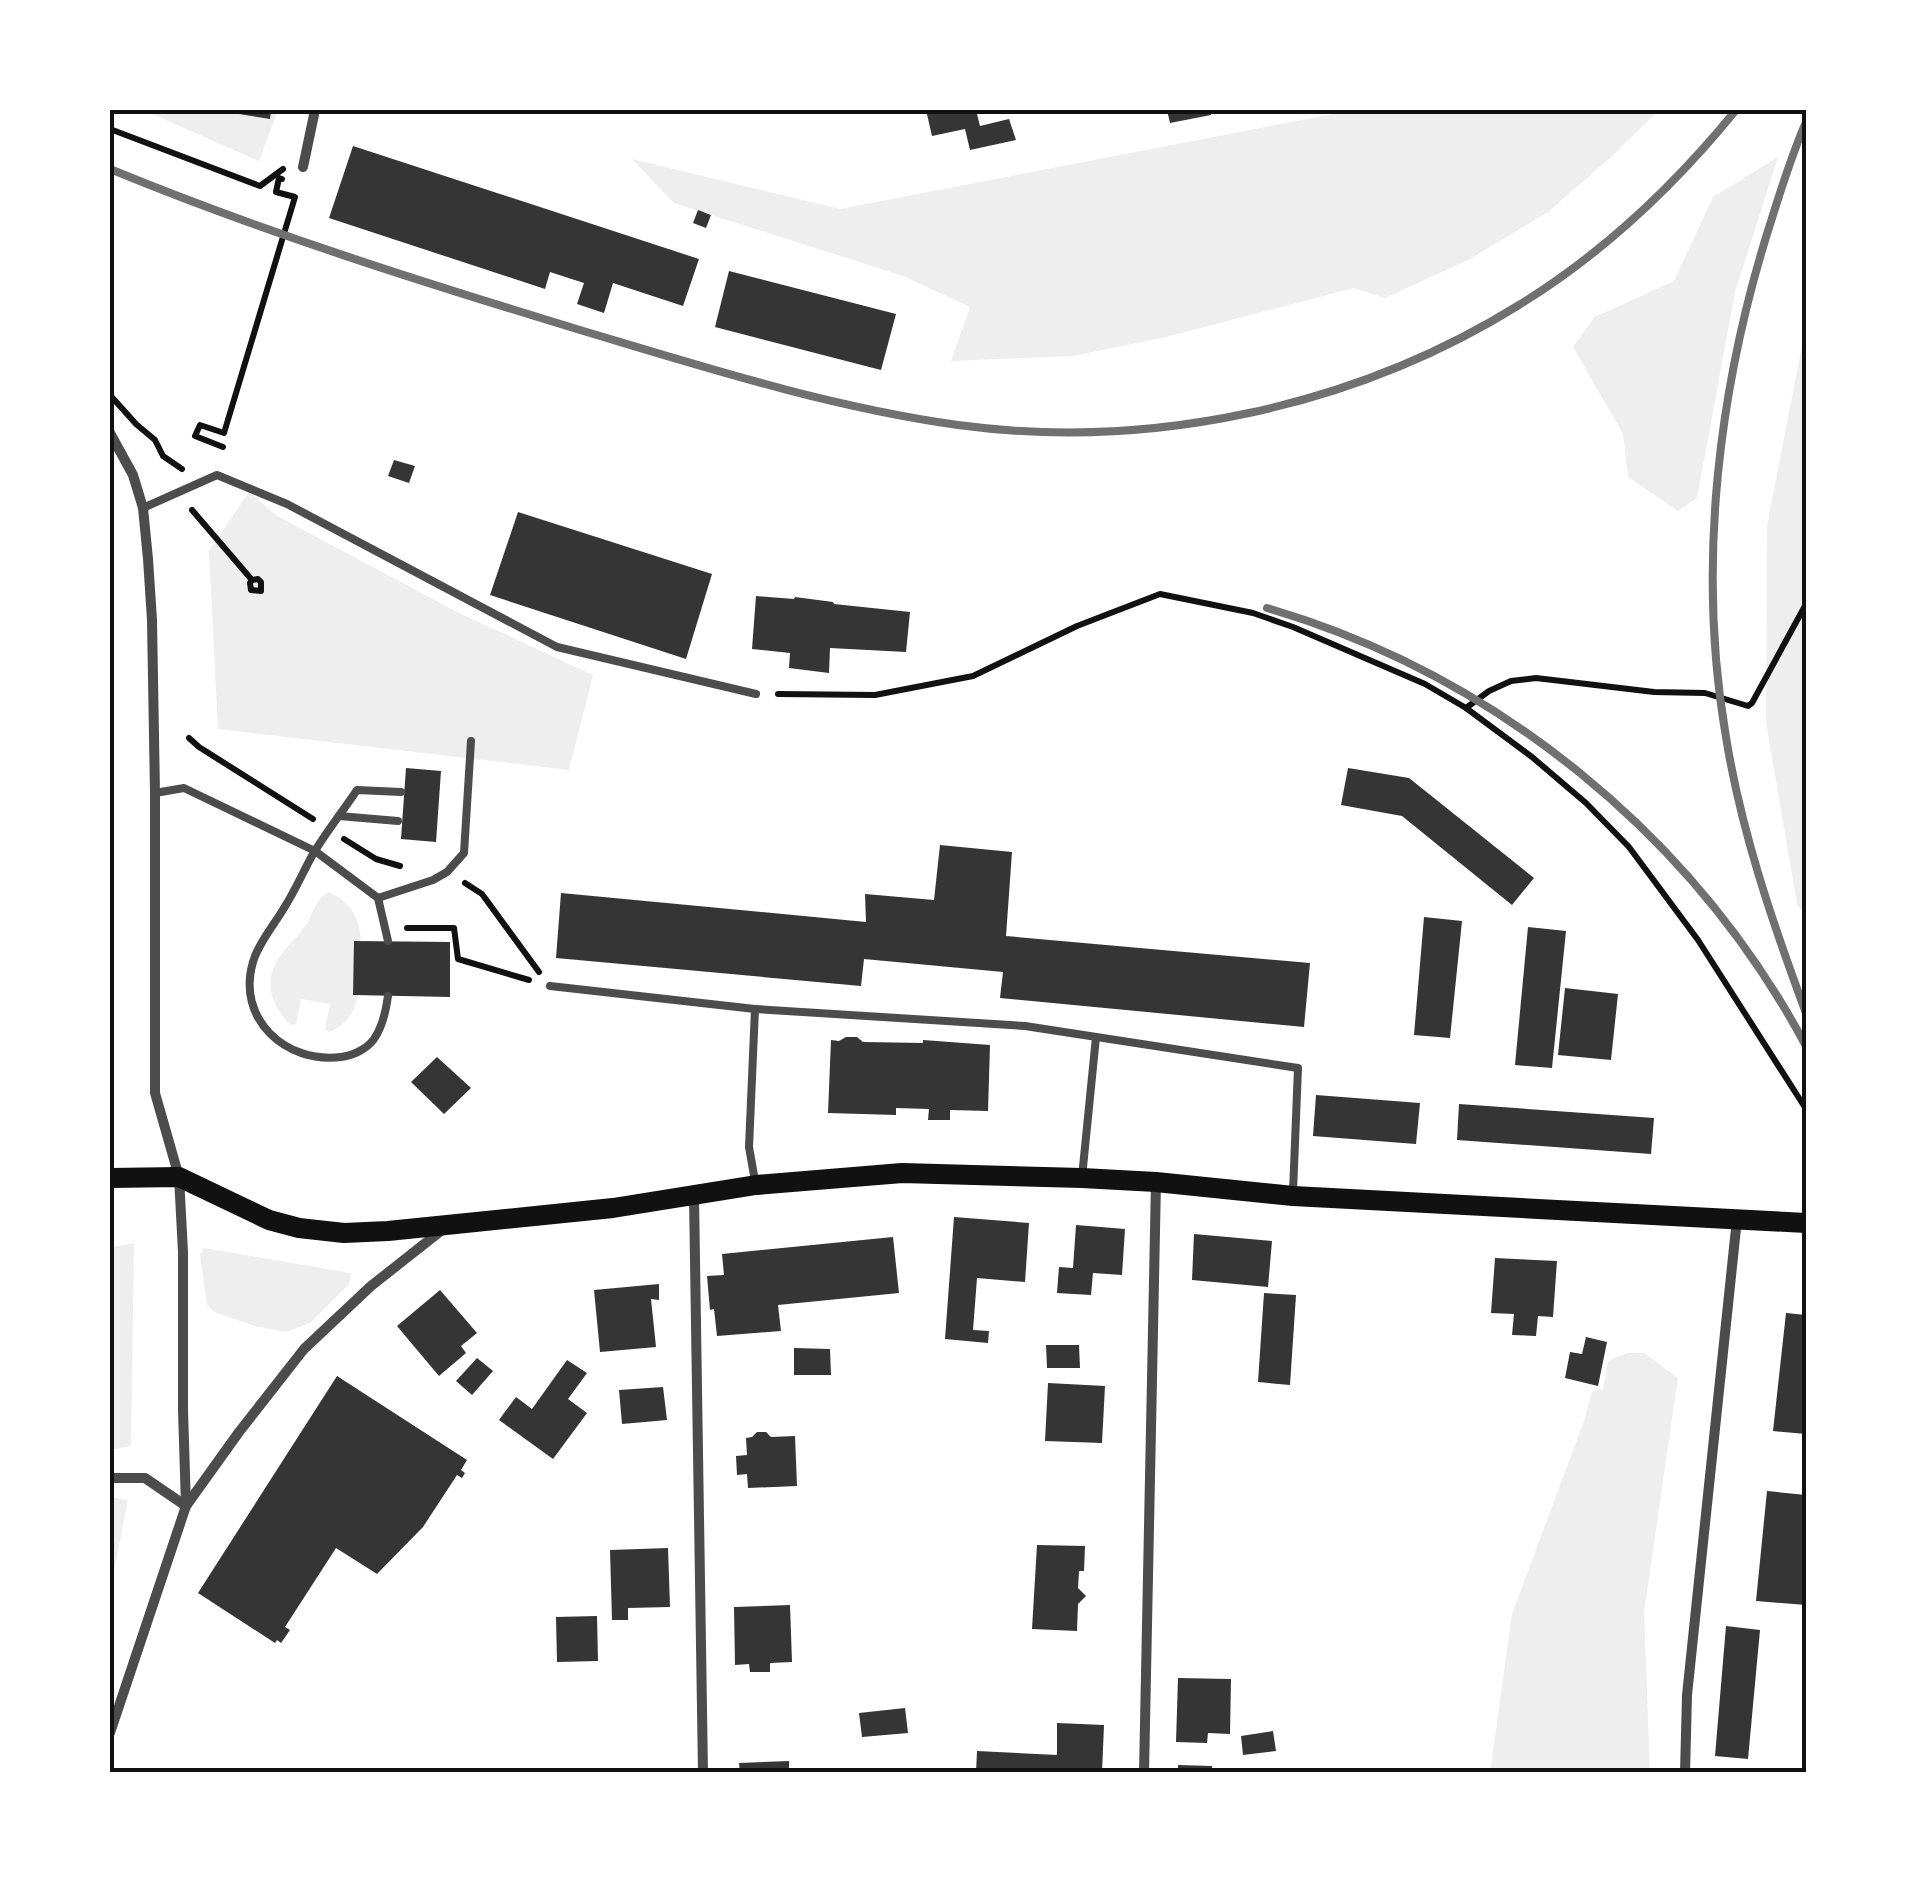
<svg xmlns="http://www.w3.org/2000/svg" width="1916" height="1883" font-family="Ubuntu,sans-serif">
  <rect width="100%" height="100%" fill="#fff"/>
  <!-- green -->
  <g fill="#eee">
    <polygon points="143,110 278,110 259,161"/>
    <polygon points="1343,110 1659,110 1610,158 1548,212 1468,260 1385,298 1354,288 1166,337 1073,356 951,361 970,307 903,276 674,203 632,159 840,209 1338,113"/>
    <polygon points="1778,157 1735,292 1697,498 1678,511 1628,477 1623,434 1573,347 1595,317 1674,281 1713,197"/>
    <polygon points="1806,325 1806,917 1797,904 1766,722 1767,526"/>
    <polygon points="249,492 277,516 459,613 593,675 569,770 218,729 209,551"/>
    <path d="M329,892C344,899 355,910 359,927C362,936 360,948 360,958C360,987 361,1020 329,1032L325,1029L330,1004L301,999L296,1024L290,1025C273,1006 263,986 277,961C285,947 299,937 307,923C314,911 317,897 329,892Z"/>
    <polygon points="134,1243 131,1446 110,1450 110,1245 113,1247"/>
    <polygon points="204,1248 351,1273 349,1284 310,1323 286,1332 255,1326 214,1312 207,1305 200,1255"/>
    <polygon points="1627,1353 1644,1353 1678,1378 1644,1612 1650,1773 1490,1773 1512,1614 1584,1421 1592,1391 1603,1389 1608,1361"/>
    <polygon points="110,1497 128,1500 110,1591"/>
  </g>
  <!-- building -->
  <g fill="#353535">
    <polygon points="233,110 271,110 270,119 233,113"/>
    <polygon points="926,110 976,110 980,126 1009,119 1016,140 970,150 965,129 932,136"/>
    <polygon points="1167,110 1210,110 1211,115 1170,123"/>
    <polygon points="353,146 699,259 683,306 613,283 604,313 577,304 584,283 550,272 545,289 329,218"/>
    <polygon points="698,210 711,215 706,228 693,223"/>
    <polygon points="729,271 896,314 881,370 715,327"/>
    <polygon points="394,460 415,466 409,483 388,476"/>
    <polygon points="518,512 712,574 686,659 490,595"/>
    <polygon points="756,596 794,599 795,597 833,602 834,604 910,612 906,652 830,648 829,673 789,668 790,653 752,649"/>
    <polygon points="406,768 441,771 436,842 401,839"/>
    <polygon points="1348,768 1409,778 1534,878 1512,905 1402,816 1341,805"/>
    <polygon points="940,845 1012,852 1006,936 1310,963 1304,1027 1000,998 1003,972 864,959 861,986 556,958 561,893 866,922 865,894 934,900"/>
    <polygon points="1424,917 1462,921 1450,1038 1414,1035"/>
    <polygon points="1528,927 1566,931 1552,1068 1515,1065"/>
    <polygon points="354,941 450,942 450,997 353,995"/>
    <polygon points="1565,988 1618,994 1611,1060 1558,1055"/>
    <polygon points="846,1037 857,1037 863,1042 923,1043 923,1040 990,1045 988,1111 950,1110 950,1120 928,1120 929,1109 896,1108 896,1115 828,1113 831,1040 839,1041"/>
    <polygon points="437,1057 471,1088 444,1114 411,1082"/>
    <polygon points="1316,1095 1420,1103 1416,1144 1313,1136"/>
    <polygon points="1459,1104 1654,1118 1651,1154 1457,1140"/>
    <polygon points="954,1217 1029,1223 1025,1282 977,1278 973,1330 989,1331 988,1343 945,1339"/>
    <polygon points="1076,1225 1125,1229 1122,1275 1093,1273 1091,1295 1057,1293 1059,1267 1073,1268"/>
    <polygon points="1194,1234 1272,1241 1268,1287 1192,1280"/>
    <polygon points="893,1237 899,1293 778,1305 781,1331 717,1336 714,1309 710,1310 707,1276 724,1275 722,1254"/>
    <polygon points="1495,1258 1557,1261 1553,1317 1538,1316 1536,1336 1512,1335 1514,1314 1491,1313"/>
    <polygon points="659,1284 659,1300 651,1299 656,1347 600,1352 594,1290"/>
    <polygon points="440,1290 477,1333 461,1346 466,1353 439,1376 397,1326"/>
    <polygon points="1264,1293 1296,1295 1290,1385 1258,1382"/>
    <polygon points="1786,1313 1806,1315 1806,1434 1773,1431"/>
    <polygon points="1586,1337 1607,1342 1598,1386 1565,1378 1570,1352 1582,1354"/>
    <polygon points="1046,1345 1079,1345 1080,1368 1047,1368"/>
    <polygon points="794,1348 830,1349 831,1375 794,1375"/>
    <polygon points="477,1358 493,1371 472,1395 456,1381"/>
    <polygon points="567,1360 587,1373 568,1399 587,1413 553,1459 499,1420 516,1397 532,1409"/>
    <polygon points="337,1376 467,1460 461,1470 465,1473 462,1478 457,1475 423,1527 377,1574 336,1548 285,1627 290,1630 281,1643 277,1640 275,1643 198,1593"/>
    <polygon points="1048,1383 1105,1386 1102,1443 1045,1441"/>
    <polygon points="663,1387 667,1420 622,1424 619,1390"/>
    <polygon points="757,1432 766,1432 771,1437 795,1436 797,1486 748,1488 747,1474 737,1475 736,1456 747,1455 746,1438 752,1437"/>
    <polygon points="1767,1491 1806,1495 1806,1605 1756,1601"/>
    <polygon points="1037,1545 1085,1546 1084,1571 1079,1571 1078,1588 1086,1596 1078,1604 1077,1631 1032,1629"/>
    <polygon points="668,1548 670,1607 628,1608 628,1620 612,1620 610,1550"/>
    <polygon points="790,1605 792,1662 770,1663 770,1672 750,1672 749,1664 735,1665 734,1607"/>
    <polygon points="597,1616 598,1661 557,1662 556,1617"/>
    <polygon points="1726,1626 1760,1630 1748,1759 1715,1756"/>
    <polygon points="1178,1678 1231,1679 1230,1734 1208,1733 1207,1743 1176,1742"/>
    <polygon points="905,1708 908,1733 862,1737 859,1713"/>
    <polygon points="1057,1723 1104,1725 1102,1773 976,1773 977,1751 1057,1755"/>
    <polygon points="1273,1731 1276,1751 1243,1755 1241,1736"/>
    <polygon points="789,1761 789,1773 740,1773 739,1763"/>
    <polygon points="1178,1765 1212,1766 1212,1773 1178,1773"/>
  </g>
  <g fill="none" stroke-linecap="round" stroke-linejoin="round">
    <!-- path -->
    <g stroke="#111" stroke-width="6">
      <polyline points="110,129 260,186 283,169"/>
      <polyline points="110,395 136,424 155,440 163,456 182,469"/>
      <polyline points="223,447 195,436 200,425 224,433 295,197 276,192 279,178 282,179"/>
      <polyline points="192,510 252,580 258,579 261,582 261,591 251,590 250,583 252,580"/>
      <polyline points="778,694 875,695 973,676 1077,626 1160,594 1253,613 1293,627 1425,684 1466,708 1532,757 1586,803 1629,847 1698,940 1806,1109"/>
      <polyline points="1466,708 1489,691 1511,681 1536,678 1654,692 1705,693 1748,706 1752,703 1806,604"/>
      <polyline points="189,738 199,747 313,819"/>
      <polyline points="344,839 376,859 400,866"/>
      <polyline points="465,883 482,894 539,972"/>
      <polyline points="407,928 454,928 458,959 529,980"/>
    </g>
    <!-- service -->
    <g stroke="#4c4c4c" stroke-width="8">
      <polyline points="143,508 217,475 287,504 557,647 756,694"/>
      <polyline points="155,793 184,788 315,851 378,898 388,941"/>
      <polyline points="339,816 398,821"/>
      <polyline points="378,898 433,880 447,872 464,853 471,741"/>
      <polyline points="550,986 755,1009 749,1147 755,1181"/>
      <path d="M388,996C386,1011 383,1026 374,1039C367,1049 352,1056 341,1057C286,1064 236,1019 253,962C258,944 274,925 284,908C295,891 303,872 313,854C326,832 343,811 357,790L401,792"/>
      <polyline points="755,1009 1025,1026 1298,1068 1293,1192"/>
      <polyline points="1082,1177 1096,1037"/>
    </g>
    <!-- minor -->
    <g stroke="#4c4c4c" stroke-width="10">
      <polyline points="303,167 315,110"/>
      <polyline points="110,433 133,475 143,508 148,559 152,620 155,793 155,1093 179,1177 183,1252 183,1410 186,1506"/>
      <polyline points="694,1196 703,1773"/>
      <polyline points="110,1478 145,1478 186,1506"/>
      <polyline points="110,1733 186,1506 239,1432 304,1349 371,1286 442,1230"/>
      <polyline points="1144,1773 1156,1182"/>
      <polyline points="1685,1773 1687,1695 1737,1219"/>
    </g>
    <!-- secondary -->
    <polyline stroke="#111" stroke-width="20" points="110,1178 179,1177 269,1220 299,1228 344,1233 388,1231 613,1208 756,1185 902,1173 1082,1178 1156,1182 1293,1196 1806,1223"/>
    <!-- rail -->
    <g stroke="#707070" stroke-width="8">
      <path d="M1806,122C1793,152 1783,183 1773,215C1719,381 1696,564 1726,737C1741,831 1773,924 1806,1013"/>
      <path d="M110,169C263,232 422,282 580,330C704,367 829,407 958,425C1150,451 1355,407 1519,305C1602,254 1675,185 1736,110"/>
      <path d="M1267,608C1496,675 1693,835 1806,1046"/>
    </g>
  </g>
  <!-- border -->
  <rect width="1916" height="1883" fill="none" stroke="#ffffff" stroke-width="225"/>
  <rect x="112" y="112" width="1692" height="1658" fill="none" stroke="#111" stroke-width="4"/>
</svg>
